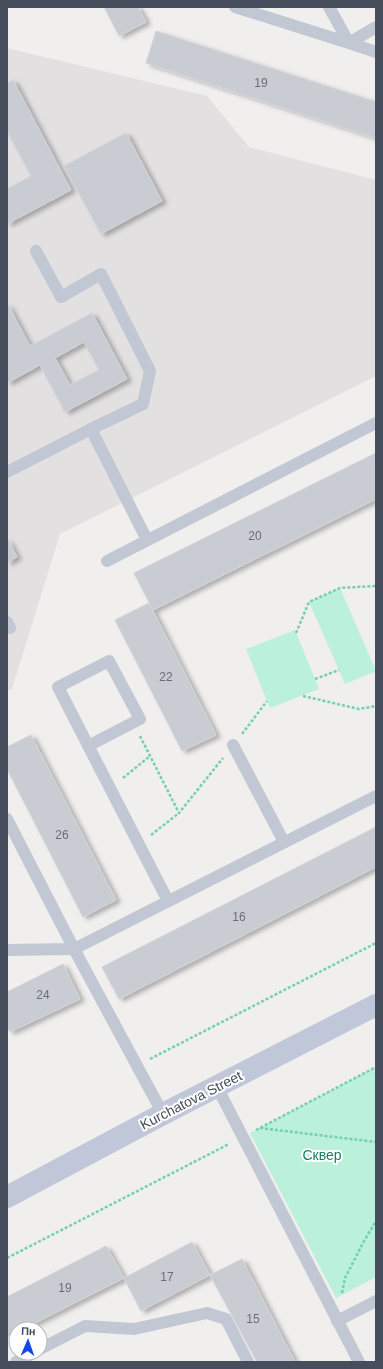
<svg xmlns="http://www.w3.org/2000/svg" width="383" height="1369" font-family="Arial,sans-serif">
  <defs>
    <filter id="shadow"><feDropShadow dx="4.5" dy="2.5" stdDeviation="2" flood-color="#0004"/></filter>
  </defs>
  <rect width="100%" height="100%" fill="#f1efee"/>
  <!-- education -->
  <polygon fill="#e2e0e0" points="7,48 207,96 249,147 376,180 376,376 60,534 12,689 7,691"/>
  <!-- green -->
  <g fill="#bbf0da">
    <polygon points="340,588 376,671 345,684 309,602"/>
    <polygon points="295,630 319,689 270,708 246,649"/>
    <polygon points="376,1067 376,1277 336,1298 250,1133"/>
  </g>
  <!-- building -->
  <g fill="#caccd4" stroke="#d2d3da" fill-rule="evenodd" filter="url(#shadow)">
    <polygon points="104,7 138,7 146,22 119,36"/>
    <polygon points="156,31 376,102 376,138 146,63"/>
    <polygon points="13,80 71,190 7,224 7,189 31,176 7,131 7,83"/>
    <polygon points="126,133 162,201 101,234 64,166"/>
    <path d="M7,303L30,346L92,313L127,379L65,412L40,365L7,383ZM84,342L99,370L70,385L55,358Z"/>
    <polygon points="376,453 376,499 153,610 134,573"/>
    <polygon points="7,538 17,557 7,563"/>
    <polygon points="149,603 216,735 182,751 115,620"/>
    <polygon points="31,735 116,900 83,917 7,769 7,747"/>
    <polygon points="376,827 376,867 119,999 102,967"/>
    <polygon points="63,964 80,999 10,1032 7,1026 7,992"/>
    <polygon points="192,1242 210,1275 141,1311 124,1278"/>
    <polygon points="106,1246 124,1278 23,1329 16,1329 16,1332 7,1337 7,1297"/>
    <polygon points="242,1259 295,1362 257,1362 210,1275"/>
  </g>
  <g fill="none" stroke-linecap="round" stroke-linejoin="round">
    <!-- path -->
    <g stroke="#72d0b3" stroke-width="2.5" stroke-dasharray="3 2" stroke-linecap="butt">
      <polyline points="296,633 309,602 340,588 376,586"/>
      <polyline points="315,679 339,670"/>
      <polyline points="303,696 359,709 376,706"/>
      <polyline points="242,734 267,701"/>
      <polyline points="140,736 179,813 223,758"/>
      <polyline points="123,778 150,756"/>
      <polyline points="151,835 179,813"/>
      <polyline points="150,1059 376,943"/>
      <polyline points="260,1128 376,1142"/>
      <polyline points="256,1130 376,1067"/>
      <polyline points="7,1258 229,1144"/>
      <polyline points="342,1293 345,1278 364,1241 376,1221"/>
    </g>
    <!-- lane -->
    <g stroke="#c1c8d4" stroke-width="12">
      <polyline points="235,7 349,43 376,27"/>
      <polyline points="329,7 349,43 376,52"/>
      <polyline points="36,251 61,297 101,274 150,371 143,404 91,429 147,540"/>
      <polyline points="7,472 91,429"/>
      <polyline points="107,561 376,423"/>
      <polyline points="7,622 10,628"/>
      <polyline points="233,745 284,842"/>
      <polyline points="88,746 140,719 109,661 58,687 168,901"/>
      <polyline points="7,819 74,949 163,1114"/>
      <polyline points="7,950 74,949 376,796"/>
      <polyline points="217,1087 359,1362"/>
      <polyline points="337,1321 376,1301"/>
      <polyline points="40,1349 85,1326 134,1329 207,1313 226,1319 248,1362"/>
      <polyline points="16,1362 33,1353"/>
    </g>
    <!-- secondary -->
    <polyline stroke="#c0c7d8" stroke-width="22" points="7,1197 163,1114 376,1005"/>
  </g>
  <g text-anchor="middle" stroke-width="4" stroke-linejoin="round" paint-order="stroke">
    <!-- number labels -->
    <g font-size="12" fill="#676e7b">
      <text x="261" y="87">19</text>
      <text x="255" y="540">20</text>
      <text x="166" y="681">22</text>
      <text x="62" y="839">26</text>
      <text x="239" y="921">16</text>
      <text x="43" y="999">24</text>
      <text x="167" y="1281">17</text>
      <text x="65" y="1292">19</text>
      <text x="253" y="1323">15</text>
    </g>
    <!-- street labels -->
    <g font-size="14" fill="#464e5d" stroke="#fff">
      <text transform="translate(191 1100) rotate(-27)" y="5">Kurchatova Street</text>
    </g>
    <!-- park labels -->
    <g font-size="14" fill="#14815e" stroke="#fff">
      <text x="322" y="1160">Сквер</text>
    </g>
  </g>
  <!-- border -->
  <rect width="383" height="1369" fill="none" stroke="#464e5d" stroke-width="16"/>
  <!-- north arrow -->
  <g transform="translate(28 1341) rotate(2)"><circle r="19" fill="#ffffff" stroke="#b5b8be"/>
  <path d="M0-3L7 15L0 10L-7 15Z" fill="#1348e7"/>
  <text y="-6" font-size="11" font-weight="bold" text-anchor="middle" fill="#464e5d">Пн</text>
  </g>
</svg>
